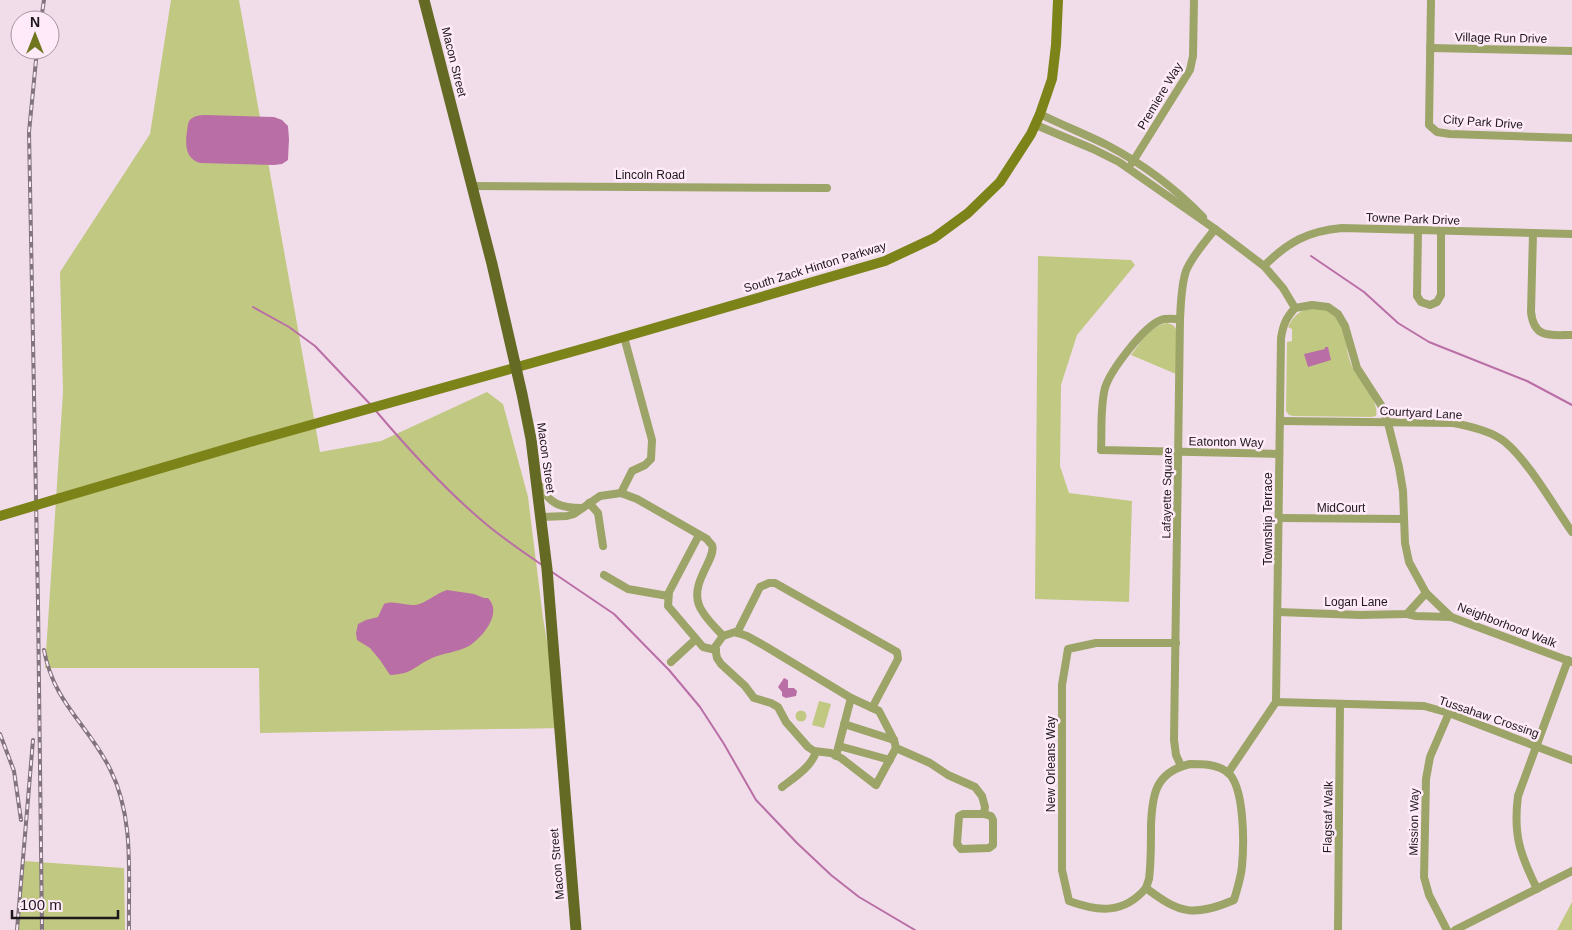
<svg xmlns="http://www.w3.org/2000/svg" width="1572" height="930" font-family="Arial,sans-serif">
  <rect width="100%" height="100%" fill="#f1ddea"/>
  <!-- green -->
  <g fill="#c1c882">
    <polygon points="171,0 239,0 320,452 381,441 487,392 503,404 528,497 543,618 562,728 260,733 259,668 45,668 63,392 60,272 150,134"/>
    <polygon points="1038,256 1131,260 1135,265 1077,335 1061,385 1060,466 1069,493 1132,501 1129,602 1035,599"/>
    <path d="M1315,307C1325,309 1332,311 1338,320C1348,334 1345,353 1353,368C1360,381 1380,402 1376,416L1371,417L1293,416L1289,415L1286,411L1287,342L1292,341V329L1288,327C1294,315 1301,309 1315,307Z"/>
    <path d="M1167,323L1173,325L1176,329V374L1131,355C1141,342 1150,326 1167,323Z"/>
    <polygon points="819,701 831,704 824,728 812,725"/>
    <circle cx="801" cy="716" r="5.5"/>
    <polygon points="24,861 124,868 125,930 17,930"/>
    <polygon points="1572,902 1572,930 1557,930"/>
  </g>
  <!-- water -->
  <g fill="#ba6ea6">
    <path d="M206,115L274,117L282,120L288,126L289,139L288,160L282,164L274,165L200,163C182,158 186,138 188,124C190,116 199,115 206,115Z"/>
    <polygon points="1325,347 1328,347 1331,360 1308,367 1304,354 1325,349"/>
    <path d="M447,590L474,594L484,598H488C503,613 483,637 469,646C458,652 444,653 432,658C413,667 413,674 390,675L380,660L370,648L357,640L356,633L358,624L366,620L378,617L384,604C395,600 404,606 415,605C423,605 437,593 447,590Z"/>
    <polygon points="784,678 788,680 788,688 794,688 797,691 796,696 786,698 782,696 782,692 778,687"/>
  </g>
  <g fill="none" stroke-linecap="round" stroke-linejoin="round">
    <!-- stream -->
    <g stroke="#ba6ea6" stroke-width="2">
      <polyline points="1311,256 1364,292 1398,323 1411,331 1429,342 1527,381 1572,405"/>
      <polyline points="253,307 289,327 315,346 370,404"/>
      <path d="M376,411C410,451 446,491 486,524C504,539 523,552 542,565"/>
      <polyline points="552,572 614,614 669,670 700,707 724,744 756,800 797,843 831,875 859,897 915,930"/>
    </g>
    <!-- street -->
    <g stroke="#9da468" stroke-width="8">
      <polyline points="1431,0 1429,125 1437,132 1450,134 1572,138"/>
      <polyline points="1430,48 1572,51"/>
      <path d="M1040,114C1062,125 1085,134 1107,145C1143,164 1175,188 1203,217"/>
      <path d="M1036,125L1093,149L1119,162L1215,229L1264,266L1283,288L1295,308C1286,318 1283,325 1281,338L1276,702L1228,773"/>
      <polyline points="1132,163 1190,70 1193,56 1194,0"/>
      <polyline points="472,186 827,188"/>
      <polyline points="1418,230 1417,296 1421,302 1430,305 1437,302 1441,295 1441,231"/>
      <path d="M1533,233L1531,312C1534,339 1550,335 1572,335"/>
      <path d="M1264,266C1288,242 1308,231 1342,228L1572,234"/>
      <polyline points="1295,308 1312,305 1328,307 1338,314 1345,326 1357,368 1381,405 1388,423 1399,467 1403,491 1405,543 1409,562 1426,593 1451,617 1572,662"/>
      <path d="M1180,319C1174,319 1166,318 1161,320C1144,326 1110,371 1105,388C1100,407 1102,430 1101,450L1279,454"/>
      <path d="M1280,421L1454,423C1471,427 1492,431 1505,442C1529,462 1553,505 1572,532"/>
      <path d="M539,485C550,504 560,508 582,508"/>
      <polyline points="621,493 632,471 645,465 651,459 652,440 624,337"/>
      <polyline points="589,503 598,513 603,546"/>
      <path d="M541,517L567,516L574,514L600,496L621,493L637,499L707,539C708,541 710,543 712,545C717,558 690,582 699,605C703,616 715,627 723,636"/>
      <polyline points="1279,518 1403,519"/>
      <polyline points="699,535 669,592 668,606 703,647 716,650"/>
      <polyline points="604,575 628,589 668,596"/>
      <polyline points="1278,612 1360,615 1407,614 1426,593"/>
      <polyline points="1407,614 1416,616 1451,617"/>
      <polygon points="735,632 747,636 765,646 851,698 879,711 894,740 896,748 876,785 841,758 831,753 814,751 808,747 786,722 778,707 771,703 754,698 745,686 721,664 717,658 715,647 723,636"/>
      <polyline points="737,633 760,587 769,583 775,583 897,652 898,659 872,708"/>
      <polyline points="671,662 696,639"/>
      <polyline points="1276,702 1424,706 1449,713 1572,760"/>
      <polyline points="844,724 894,740"/>
      <polyline points="839,746 890,760"/>
      <polyline points="896,748 930,763 948,775 975,787 982,796 985,807 984,814"/>
      <polyline points="836,756 851,698"/>
      <path d="M1190,764C1202,764 1217,764 1227,772C1245,785 1244,845 1242,866C1241,878 1237,889 1234,900C1194,917 1180,914 1146,888L1149,879L1150,869C1151,854 1151,840 1151,826C1152,795 1155,772 1190,764Z"/>
      <path d="M1181,766L1176,755L1174,740L1180,319C1181,303 1181,286 1186,271C1192,256 1205,242 1215,229"/>
      <path d="M782,787C795,777 811,767 816,752"/>
      <polygon points="963,814 984,814 991,816 993,820 993,845 989,848 961,849 957,844 959,816"/>
      <path d="M1146,888C1124,914 1099,912 1069,901L1062,870V685L1068,649L1096,643H1176"/>
      <path d="M1537,889C1520,854 1513,835 1518,796L1568,660"/>
      <polyline points="1338,930 1340,704"/>
      <polyline points="1447,930 1429,895 1424,877 1426,779 1430,757 1449,713"/>
      <polyline points="1455,930 1572,871"/>
    </g>
    <!-- secondary -->
    <polyline stroke="#7c8318" stroke-width="10" points="60,498 250,442 596,345 885,261 934,238 968,213 1000,182 1031,134 1040,114 1052,79 1056,45 1058,0"/>
    <!-- primary -->
    <polyline stroke="#646a24" stroke-width="11" points="424,0 492,264 522,394 531,439 547,569 576,930"/>
    <!-- rail casing -->
    <g stroke="#82747d" stroke-width="4">
      <g id="rail">
        <polyline points="41,20 44,0"/>
        <polyline points="37,50 29,132 38,603 42,930"/>
        <path d="M44,650C54,704 88,724 110,769C135,818 128,877 129,930"/>
        <polyline points="0,734 14,771 21,820"/>
        <polyline points="17,930 33,740"/>
      </g>
    </g>
    <!-- rail -->
    <use href="#rail" stroke="#feeaf8" stroke-width="2" stroke-dasharray="5.5" stroke-linecap="butt"/>
    <!-- secondary-bridge -->
    <polyline stroke="#7c8318" stroke-width="10" points="0,516 60,498"/>
  </g>
  <g text-anchor="middle" stroke-width="5" stroke-linejoin="round" paint-order="stroke">
    <!-- street labels -->
    <g font-size="12" fill="#1e171c" stroke="#feeaf8">
      <text transform="translate(1501 38) rotate(1)" y="4">Village Run Drive</text>
      <text transform="translate(454 62) rotate(76)" y="4">Macon Street</text>
      <text transform="translate(1160 96) rotate(-59)" y="4">Premiere Way</text>
      <text transform="translate(1483 122) rotate(4)" y="4">City Park Drive</text>
      <text x="650" y="179">Lincoln Road</text>
      <text transform="translate(1413 219) rotate(2)" y="4">Towne Park Drive</text>
      <text transform="translate(815 267) rotate(-17)" y="4">South Zack Hinton Parkway</text>
      <text transform="translate(1421 413) rotate(3)" y="4">Courtyard Lane</text>
      <text transform="translate(1226 442) rotate(1)" y="4">Eatonton Way</text>
      <text transform="translate(546 458) rotate(82)" y="4">Macon Street</text>
      <text transform="translate(1167 493) rotate(-89)" y="4">Lafayette Square</text>
      <text x="1341" y="512">MidCourt</text>
      <text transform="translate(1268 519) rotate(-90)" y="4">Township Terrace</text>
      <text x="1356" y="606">Logan Lane</text>
      <text transform="translate(1507 625) rotate(21)" y="4">Neighborhood Walk</text>
      <text transform="translate(1489 717) rotate(19)" y="4">Tussahaw Crossing</text>
      <text transform="translate(1051 764) rotate(-90)" y="4">New Orleans Way</text>
      <text transform="translate(1328 817) rotate(-89)" y="4">Flagstaf Walk</text>
      <text transform="translate(1414 822) rotate(-89)" y="4">Mission Way</text>
      <text transform="translate(557 864) rotate(-95)" y="4">Macon Street</text>
    </g>
  </g>
  <!-- north arrow -->
  <g transform="translate(35 35)"><circle r="24" fill="#feeaf8" stroke="#a496a0"/>
  <path d="M0-4L9 19L0 12L-9 19Z" fill="#70761e"/>
  <text y="-8" font-size="14" font-weight="bold" text-anchor="middle" fill="#1e171c">N</text>
  </g>
  <!-- scale -->
  <path d="M12 910v8h106v-8" fill="none" stroke="#1e171c" stroke-width="2.5"/>
  <text x="20" y="910" font-size="15" fill="#1e171c" stroke="#feeaf8" stroke-width="4" paint-order="stroke">100 m</text>
</svg>
